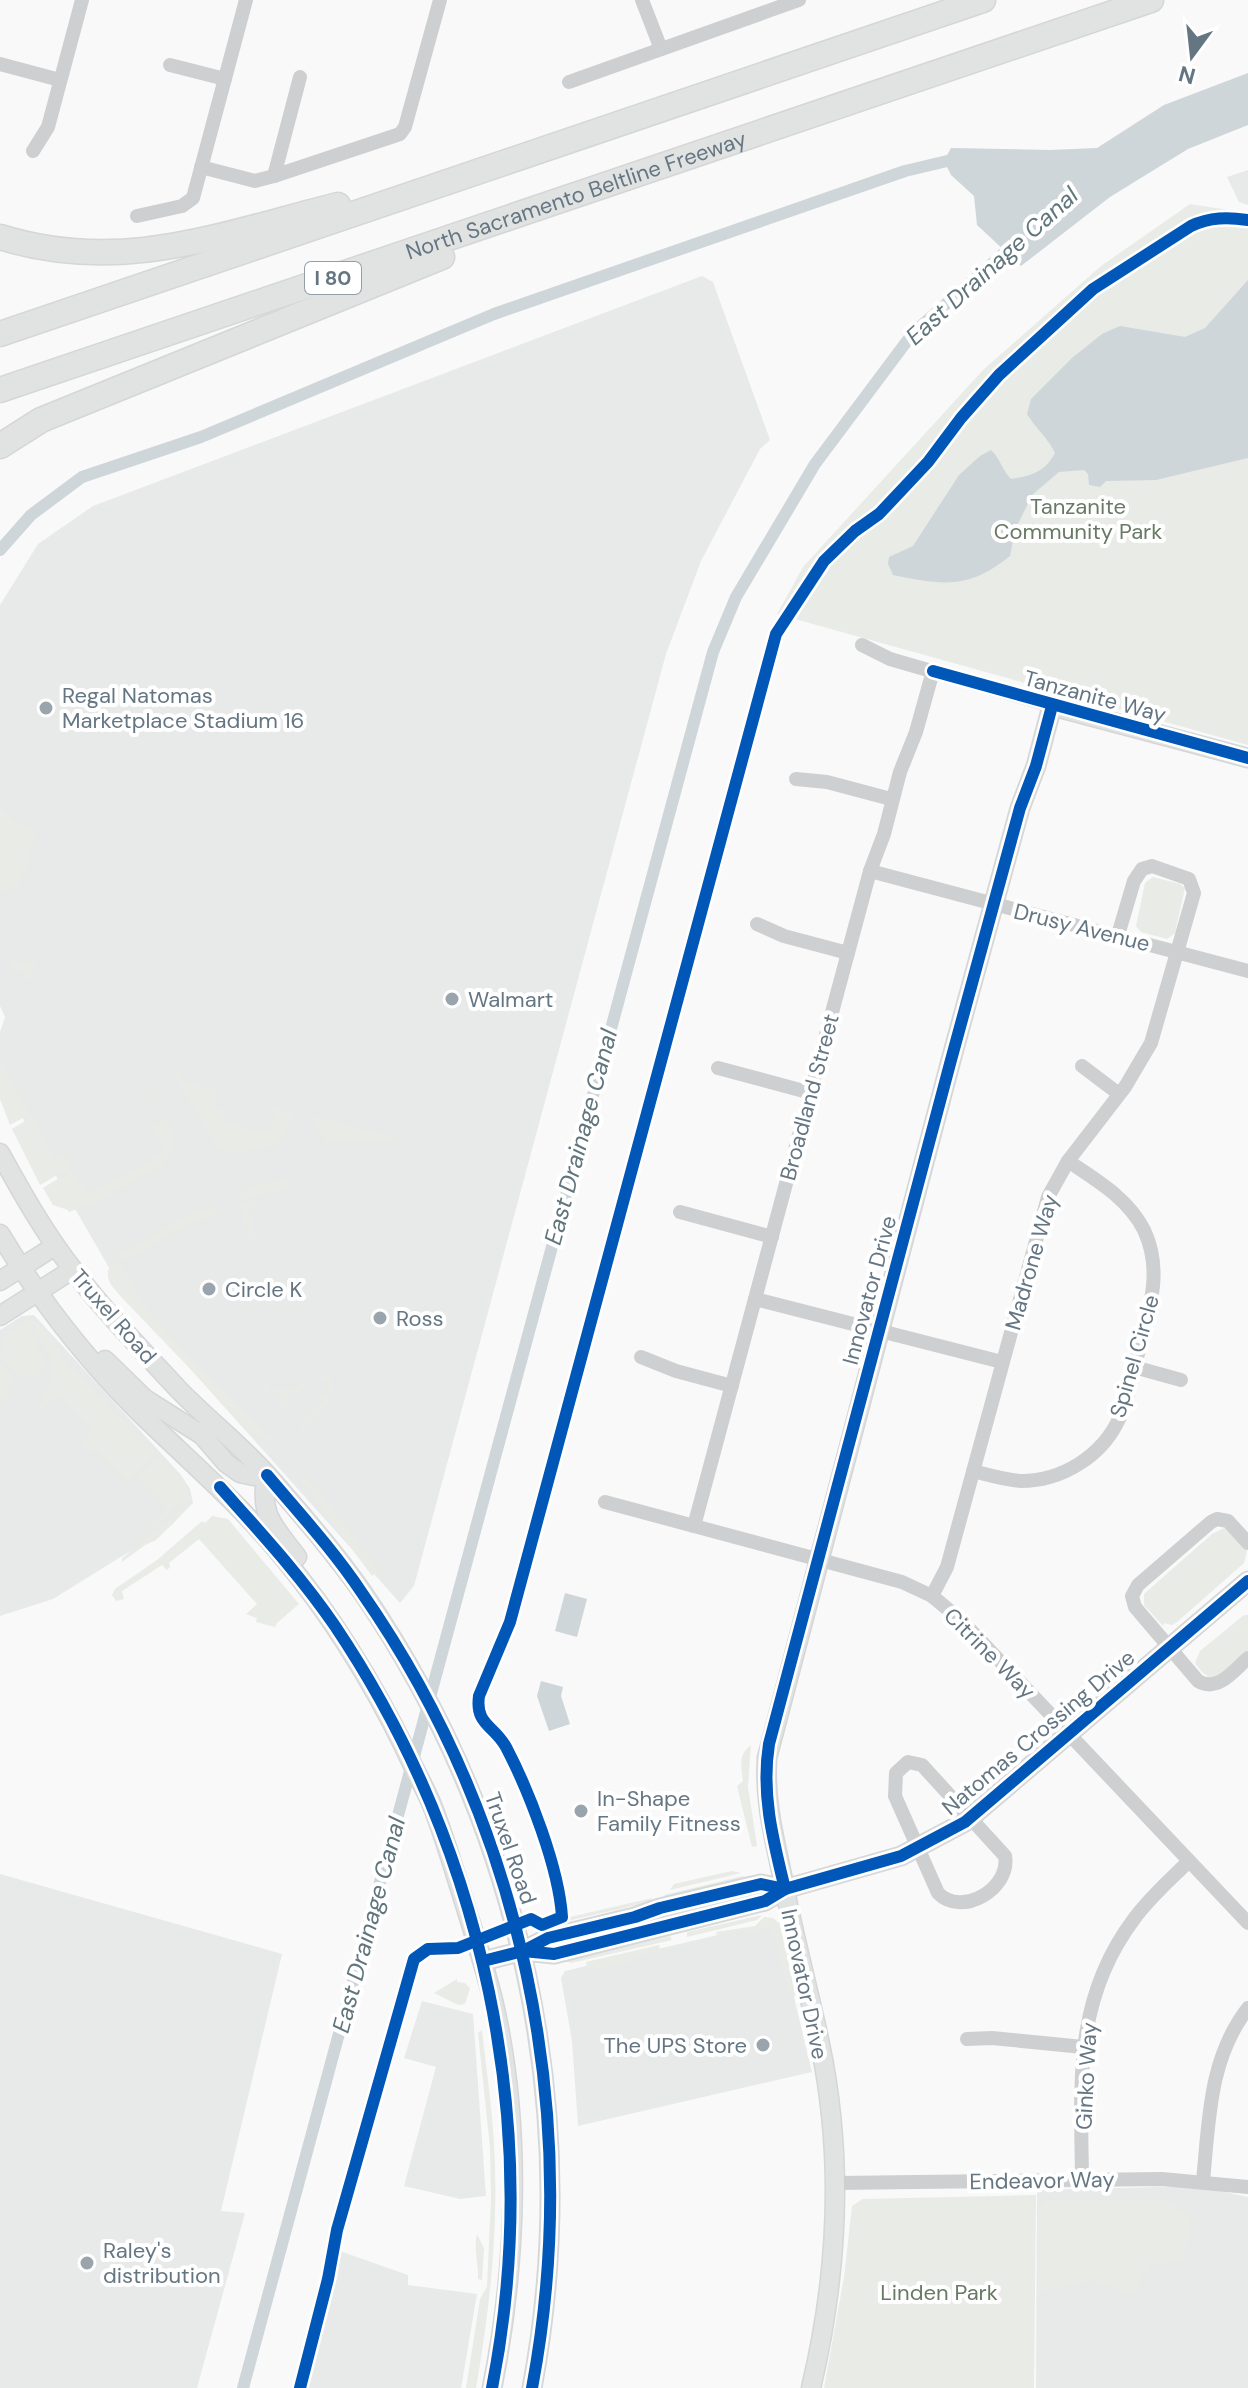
<svg xmlns="http://www.w3.org/2000/svg" width="1248" height="2388" font-family="'DM Sans',sans-serif">
  <rect width="100%" height="100%" fill="#f9f9f9"/>
  <!-- built -->
  <g fill="#e8e9e9">
    <polygon points="1248,170 1248,205 1239,202 1227,177"/>
    <polygon points="702,276 713,282 770,440 760,449 701,561 666,654 414,1586 400,1603 126,1297 0,1079 0,1032 5,1017 0,1006 0,605 38,544 93,506"/>
    <polygon points="34,1315 181,1475 190,1489 193,1503 156,1540 127,1553 53,1599 0,1616 0,1330 22,1316"/>
    <polygon points="0,1874 282,1954 221,2211 245,2213 197,2388 0,2388"/>
    <polygon points="764,1924 777,1927 812,2072 578,2126 572,2041 561,1978 565,1971"/>
    <polygon points="422,2001 473,2014 486,2196 460,2199 404,2186 436,2067 404,2058"/>
    <polygon points="1197,2186 1248,2197 1248,2388 1036,2388 1037,2190"/>
    <polygon points="337,2250 408,2275 408,2285 477,2294 461,2388 302,2388 332,2279"/>
  </g>
  <!-- green -->
  <g fill="#e8ebe6">
    <polygon points="1190,204 1248,213 1248,745 777,614 803,567 983,370 1101,266"/>
    <polygon points="0,807 17,822 36,831 26,869 18,886 0,892"/>
    <polygon points="1153,877 1180,884 1185,888 1175,933 1167,939 1141,932 1136,926 1145,883"/>
    <polygon points="36,957 29,983 20,969 12,972 10,966 13,961 16,960 20,966"/>
    <polygon points="0,1061 30,1114 10,1125 0,1099"/>
    <path d="M176,1072L181,1073L182,1081L219,1091L215,1108L225,1111L222,1121L269,1134L276,1106L286,1112L293,1110L287,1130L281,1137L282,1143C263,1147 237,1159 219,1150L176,1078Z"/>
    <polygon points="144,1087 148,1088 172,1130 175,1141 162,1166 91,1204 69,1212 68,1210 53,1205 43,1188 72,1170 84,1190 90,1193 158,1156 163,1145 153,1127 163,1120"/>
    <polygon points="315,1116 396,1138 395,1142 376,1139 327,1143 313,1122"/>
    <polygon points="32,1117 55,1158 63,1154 71,1167 40,1185 12,1129"/>
    <path d="M289,1180L290,1186L285,1190L239,1198C250,1184 271,1182 289,1180Z"/>
    <polygon points="256,1198 257,1206 249,1208 253,1235 260,1237 252,1240 240,1206"/>
    <polygon points="213,1206 220,1208 214,1214 183,1227 127,1260 116,1256 187,1216"/>
    <path d="M115,1261L119,1262L152,1317L272,1441L269,1443L248,1429L124,1300C113,1288 99,1275 115,1261Z"/>
    <path d="M28,1320H32C29,1337 44,1350 46,1368L33,1380L26,1376L18,1377L0,1357L3,1338Z"/>
    <path d="M37,1321L55,1344L64,1360L155,1453L127,1481L95,1449L89,1453L81,1445L94,1429L58,1393L43,1409L39,1405C51,1390 55,1368 47,1350C42,1338 33,1335 37,1321Z"/>
    <polygon points="0,1364 14,1379 9,1384 10,1395 0,1404"/>
    <path d="M326,1375L331,1378C334,1403 320,1414 303,1431L293,1419L301,1425L324,1403L318,1395L327,1394L326,1380H319V1377Z"/>
    <polygon points="302,1379 304,1390 299,1394 293,1390 286,1396 291,1401 283,1409 281,1407 285,1402 276,1392 271,1397 261,1387 266,1382 269,1391 300,1387"/>
    <path d="M158,1456C170,1468 191,1482 190,1500L185,1505H178L138,1542L136,1540L167,1509L137,1477Z"/>
    <polygon points="301,1475 310,1480 379,1570 372,1576 300,1479"/>
    <polygon points="181,1508 185,1510 172,1525 122,1562 122,1558 169,1521"/>
    <polygon points="212,1516 228,1519 299,1604 277,1623 275,1627 256,1622 257,1618 246,1614 257,1604 199,1539 169,1563 170,1567 167,1570 162,1565 122,1591 124,1599 116,1601 112,1595 115,1589 157,1560 202,1521 205,1523"/>
    <polygon points="1224,1528 1230,1530 1247,1551 1244,1563 1177,1622 1172,1625 1164,1623 1163,1626 1144,1605 1144,1594 1212,1534"/>
    <path d="M1244,1615H1248V1653C1229,1671 1215,1693 1195,1663L1200,1651Z"/>
    <path d="M751,1745L748,1787L757,1846L752,1847L737,1786L743,1781C741,1766 738,1755 751,1745Z"/>
    <polygon points="732,1871 741,1873 670,1890 674,1884"/>
    <polygon points="743,1876 746,1877 666,1898 664,1895"/>
    <polygon points="652,1898 651,1902 549,1925 553,1921"/>
    <polygon points="762,1915 757,1920 687,1937 687,1932"/>
    <polygon points="764,1917 773,1918 780,1924 796,1996 791,1997 772,1928 750,1933 748,1930 717,1935 716,1932 755,1926"/>
    <polygon points="670,1936 672,1940 571,1963 565,1961"/>
    <polygon points="659,1945 660,1950 632,1957 632,1961 588,1971 586,1962"/>
    <polygon points="457,1979 457,1982 465,1983 470,1988 465,2004 458,2005 434,1993"/>
    <path d="M482,2030C486,2068 492,2106 494,2145C499,2226 490,2308 476,2388H466L480,2299L487,2287L491,2198L490,2147L478,2033Z"/>
    <polygon points="1036,2195 1034,2388 824,2388 844,2277 852,2206 863,2199"/>
    <polygon points="1167,2199 1191,2218 1183,2262 1150,2264 1133,2294 1093,2281 1039,2291 1040,2205 1046,2200"/>
    <path d="M477,2234L484,2248L482,2280L478,2279C479,2262 473,2250 477,2234Z"/>
  </g>
  <!-- water -->
  <g fill="#ced6d9">
    <polygon points="1248,73 1248,125 1188,149 1110,197 1021,266 977,225 974,196 951,175 944,161 951,148 1050,150 1097,148 1164,105"/>
    <path d="M1248,280V458L1156,480L1106,481L1100,487L1089,485L1088,474L1084,470L1059,472L1032,495L1015,530L1010,556C968,590 943,585 893,575L888,564L889,557L913,546L959,475L980,456L991,450C1000,458 1002,470 1011,479C1031,476 1045,472 1055,453C1048,438 1036,429 1027,414L1031,399L1072,358L1102,334L1120,326L1185,337L1205,328Z"/>
    <polygon points="565,1593 587,1599 577,1637 555,1631"/>
    <polygon points="541,1681 563,1687 561,1696 570,1724 549,1731 537,1696"/>
  </g>
  <g fill="none" stroke-linecap="round" stroke-linejoin="round">
    <!-- canal -->
    <g stroke="#ced6d9" stroke-width="12">
      <polyline points="0,550 31,515 82,477 201,437 494,314 905,171 960,158"/>
      <polyline points="243,2388 713,652 736,597 815,464 913,333 1019,240"/>
    </g>
    <!-- secondary casing -->
    <g stroke="#d5d6d7" stroke-width="21">
      <g id="secondary">
        <path d="M0,1153C22,1193 44,1232 71,1267C103,1310 142,1350 178,1389C208,1420 242,1446 270,1478C302,1515 335,1553 363,1593C521,1825 584,2112 532,2388"/>
        <path d="M0,1234C39,1299 84,1357 138,1411C187,1459 239,1503 282,1556C332,1616 372,1681 406,1751C414,1769 424,1786 432,1805C443,1833 452,1863 461,1892C472,1928 484,1964 493,2000C522,2123 517,2265 492,2388"/>
        <polyline points="0,1281 55,1246"/>
        <polyline points="0,1316 72,1270"/>
        <polyline points="105,1360 145,1399 202,1435 226,1463 240,1473 254,1476 267,1475"/>
        <path d="M267,1475C258,1515 275,1527 297,1557"/>
        <polyline points="523,1951 554,1954 765,1901 785,1889 901,1856 965,1822 1248,1581"/>
        <polyline points="483,1961 523,1951 548,1938 635,1917 660,1908 761,1884 785,1889"/>
        <path d="M811,2388C838,2274 844,2159 820,2044C809,1992 795,1941 785,1890C776,1843 764,1806 767,1758L951,1060L1020,808L1036,766L1052,706L1248,758"/>
      </g>
    </g>
    <!-- highway casing -->
    <g stroke="#d5d6d6" stroke-width="27">
      <g id="highway">
        <path d="M0,237C121,275 222,234 338,205"/>
        <polyline points="0,334 983,0"/>
        <path id="s1" d="M0,390L1151,0"/>
        <polyline points="0,446 41,420 442,257"/>
      </g>
    </g>
    <!-- street -->
    <g stroke="#cecfd0" stroke-width="14">
      <polyline points="642,0 661,49"/>
      <polyline points="0,64 60,80"/>
      <polyline points="170,65 225,79"/>
      <polyline points="300,77 274,176 400,134 405,127 440,0"/>
      <polyline points="569,82 799,0"/>
      <polyline points="33,151 48,127 82,0"/>
      <polyline points="201,167 255,181 274,176"/>
      <polyline points="137,216 182,206 193,198 246,0"/>
      <polyline points="862,645 890,659 1052,706"/>
      <polyline points="796,779 827,782 891,799"/>
      <polyline points="870,871 1248,971"/>
      <polyline points="757,924 784,936 848,953"/>
      <polyline points="1082,1066 1119,1094"/>
      <polyline points="718,1068 811,1093"/>
      <polyline points="680,1212 772,1237"/>
      <polyline points="755,1299 1002,1362"/>
      <polyline points="641,1357 676,1371 732,1386"/>
      <polyline points="1134,1367 1181,1380"/>
      <path d="M973,1471C989,1475 1005,1480 1021,1481C1062,1481 1102,1456 1119,1419C1130,1395 1134,1367 1141,1342C1151,1304 1162,1268 1144,1230C1128,1198 1096,1180 1068,1161"/>
      <polyline points="605,1502 902,1582 932,1596 962,1621 1248,1923"/>
      <polyline points="694,1526 870,871 884,834 900,772 916,732 933,671"/>
      <path d="M1248,1543L1228,1521L1217,1519L1211,1522L1138,1585L1132,1596L1135,1607L1198,1681C1218,1693 1234,1670 1248,1658"/>
      <polyline points="932,1596 947,1567 1048,1197 1068,1161 1125,1087 1151,1043 1194,893 1189,879 1152,866 1142,869 1134,881 1118,935"/>
      <path d="M908,1762L922,1765L1005,1856C1011,1888 962,1918 938,1893L895,1796L896,1773Z"/>
      <polyline points="967,2039 992,2038 1083,2047"/>
      <path d="M1082,2179C1081,2084 1073,2000 1134,1919C1150,1897 1170,1880 1189,1861"/>
      <path d="M1203,2181C1209,2120 1209,2058 1248,2008"/>
      <polyline points="836,2183 1162,2179 1248,2187"/>
    </g>
    <!-- secondary -->
    <use href="#secondary" stroke="#e1e2e2" stroke-width="18"/>
    <!-- highway -->
    <use href="#highway" stroke="#e1e2e2" stroke-width="24"/>
    <!-- cycleway casing -->
    <g stroke="#fff" stroke-width="17">
      <g id="cycleway">
        <polyline points="933,671 1248,758"/>
        <path d="M267,1475C300,1514 334,1551 362,1593C522,1823 584,2113 532,2388"/>
        <path d="M220,1487C260,1532 301,1576 335,1626C484,1848 544,2125 492,2388"/>
        <path d="M785,1889C773,1840 761,1794 769,1744L951,1060L1020,808L1036,766L1052,706"/>
        <polyline points="523,1951 554,1954 765,1901 785,1889 901,1856 965,1822 1248,1581"/>
        <polyline points="483,1961 523,1951 548,1938 635,1917 660,1908 761,1884 785,1889"/>
        <path d="M300,2388L328,2279L337,2230L414,1959L428,1949L458,1948L531,1919L542,1925L562,1917C559,1868 529,1791 506,1747C494,1725 475,1725 479,1696L510,1622L776,634L824,561L855,531L879,514L928,462L961,418L999,375L1093,289L1191,226C1210,217 1228,217 1248,220"/>
      </g>
    </g>
    <!-- cycleway -->
    <use href="#cycleway" stroke="#0057b8" stroke-width="12"/>
  </g>
  <!-- markers -->
  <g fill="#99a4ac" stroke="#fff" stroke-width="3">
    <circle cx="46" cy="708" r="8"/>
    <circle cx="452" cy="999" r="8"/>
    <circle cx="209" cy="1289" r="8"/>
    <circle cx="380" cy="1318" r="8"/>
    <circle cx="581" cy="1811" r="8"/>
    <circle cx="763" cy="2045" r="8"/>
    <circle cx="87" cy="2263" r="8"/>
  </g>
  <g text-anchor="middle" stroke-width="8" stroke-linejoin="round" paint-order="stroke">
    <!-- shield labels -->
    <rect fill="#fff" stroke="#939fa8" stroke-width="2" x="305" y="262" width="56" height="32" rx="6"/>
    <g font-size="20" font-weight="bold" fill="#657683">
      <text x="333" y="285">I 80</text>
    </g>
    <!-- street labels -->
    <g font-size="22" fill="#657683" stroke="#fff">
      <text dy="8" stroke="none"><textPath href="#s1" startOffset="608">North Sacramento Beltline Freeway</textPath></text>
      <text transform="translate(1095 696) rotate(15)" y="8">Tanzanite Way</text>
      <text transform="translate(1082 927) rotate(14)" y="8">Drusy Avenue</text>
      <text transform="translate(809 1097) rotate(-75)" y="8">Broadland Street</text>
      <text transform="translate(1031 1262) rotate(-74)" y="8">Madrone Way</text>
      <text transform="translate(869 1290) rotate(-75)" y="8">Innovator Drive</text>
      <text transform="translate(114 1316) rotate(49)" y="8">Truxel Road</text>
      <text transform="translate(1134 1356) rotate(-74)" y="8">Spinel Circle</text>
      <text transform="translate(990 1653) rotate(45)" y="8">Citrine Way</text>
      <text transform="translate(1038 1732) rotate(-40)" y="8">Natomas Crossing Drive</text>
      <text transform="translate(511 1848) rotate(71)" y="8">Truxel Road</text>
      <text transform="translate(805 1984) rotate(78)" y="8">Innovator Drive</text>
      <text transform="translate(1086 2076) rotate(-87)" y="8">Ginko Way</text>
      <text transform="translate(1042 2180) rotate(-1)" y="8">Endeavor Way</text>
    </g>
    <!-- park labels -->
    <g font-size="22" fill="#687a64" stroke="#fff">
      <text x="1078" y="514">Tanzanite<tspan x="1078" dy="25">Community Park</tspan></text>
      <text x="939" y="2300">Linden Park</text>
    </g>
    <!-- poi labels -->
    <g font-size="22" fill="#657683" stroke="#fff" text-anchor="start">
      <text x="62" y="703">Regal Natomas<tspan x="62" dy="25">Marketplace Stadium 16</tspan></text>
      <text x="468" y="1007">Walmart</text>
      <text x="225" y="1297">Circle K</text>
      <text x="396" y="1326">Ross</text>
      <text x="597" y="1806">In-Shape<tspan x="597" dy="25">Family Fitness</tspan></text>
      <text x="747" y="2053" text-anchor="end">The UPS Store</text>
      <text x="103" y="2258">Raley's<tspan x="103" dy="25">distribution</tspan></text>
    </g>
    <!-- water labels -->
    <g font-size="24" font-style="italic" fill="#60757c" stroke="#fff">
      <text transform="translate(992 266) rotate(-42)" y="8">East Drainage Canal</text>
      <text transform="translate(581 1137) rotate(-75)" y="8">East Drainage Canal</text>
      <text transform="translate(369 1925) rotate(-75)" y="8">East Drainage Canal</text>
    </g>
  </g>
  <!-- north arrow -->
  <g transform="translate(1192 56) rotate(195)" stroke="#ffffff" stroke-width="6" paint-order="stroke">
  <path d="M0-6L14 30L0 20L-14 30Z" fill="#657683"/>
  <text y="-12" font-size="22" font-weight="bold" text-anchor="middle" fill="#657683">N</text>
  </g>
</svg>
